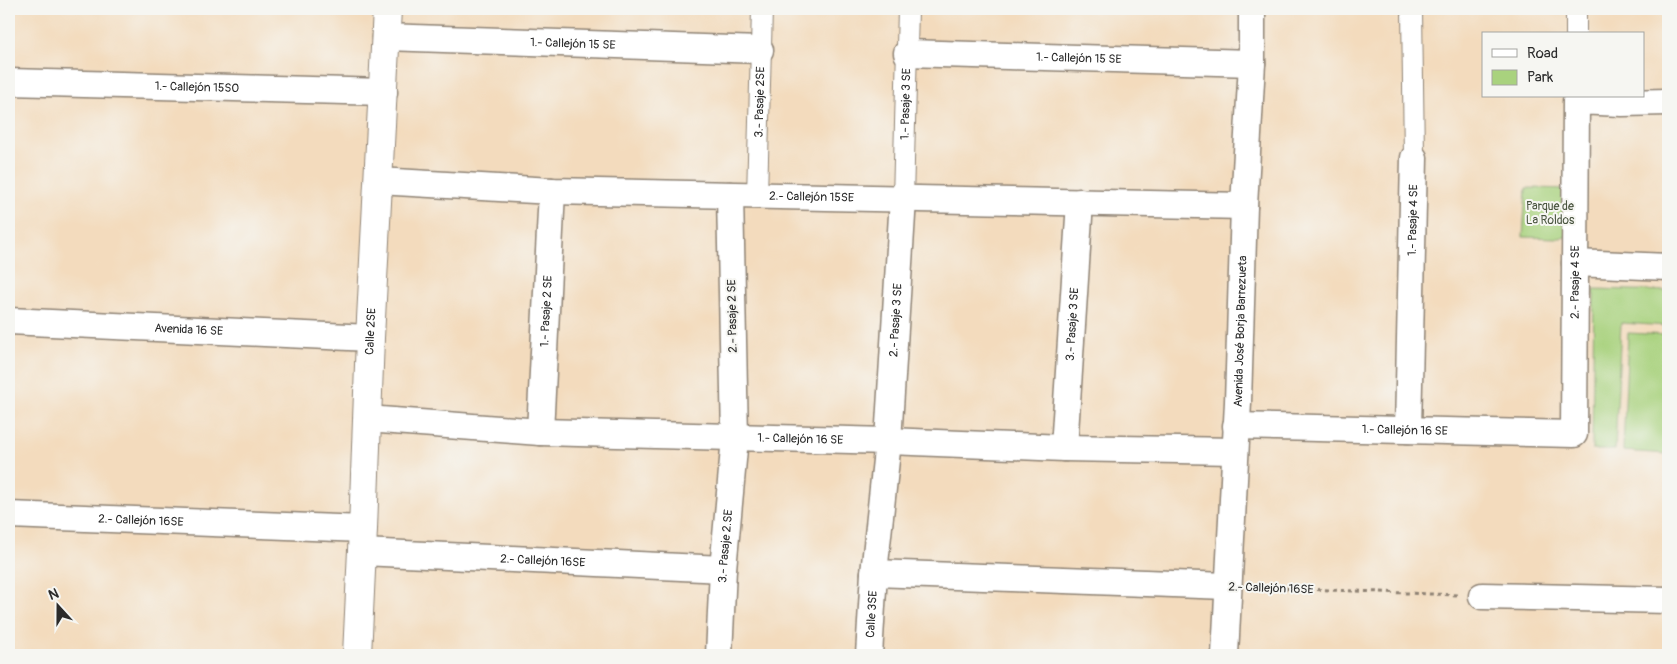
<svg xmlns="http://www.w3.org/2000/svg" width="1677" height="664" font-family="Pangolin,sans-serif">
  <rect width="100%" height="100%" fill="#f6f6f2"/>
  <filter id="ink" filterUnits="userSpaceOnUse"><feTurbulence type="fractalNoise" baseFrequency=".02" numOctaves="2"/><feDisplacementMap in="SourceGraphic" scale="10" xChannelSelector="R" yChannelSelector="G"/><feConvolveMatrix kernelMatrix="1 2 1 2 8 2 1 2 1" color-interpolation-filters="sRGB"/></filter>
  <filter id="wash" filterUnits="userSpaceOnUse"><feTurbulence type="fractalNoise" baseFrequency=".0096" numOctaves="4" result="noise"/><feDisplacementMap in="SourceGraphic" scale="20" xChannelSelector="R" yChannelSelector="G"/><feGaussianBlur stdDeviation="1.12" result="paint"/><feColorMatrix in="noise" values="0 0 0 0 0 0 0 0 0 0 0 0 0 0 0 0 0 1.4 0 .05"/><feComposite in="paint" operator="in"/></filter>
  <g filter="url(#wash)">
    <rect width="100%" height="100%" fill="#f3dbbd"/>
    <!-- green -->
    <g fill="#a9d27e" stroke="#6a7e54">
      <polygon points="1526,188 1577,189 1576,236 1559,238 1523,237"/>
      <polygon points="1594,289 1668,291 1668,326 1621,323 1615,450 1592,450"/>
      <polygon points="1628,333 1668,335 1668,454 1623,451"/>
    </g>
  </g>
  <g filter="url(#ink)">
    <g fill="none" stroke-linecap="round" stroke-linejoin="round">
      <!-- pedestrian casing -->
      <g stroke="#8f8374" stroke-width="22">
        <g id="pedestrian">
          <polyline points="1412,9 1414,158"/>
          <polyline points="1576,9 1576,34"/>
          <path id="s1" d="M757,196L762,9"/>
          <path id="s2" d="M903,199L908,9"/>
        </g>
      </g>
      <!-- minor casing -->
      <g stroke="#8f8374" stroke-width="29">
        <g id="minor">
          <path id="s3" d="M385,37L760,50"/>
          <path id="s4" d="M907,53L1252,63"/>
          <path id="s5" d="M9,82L384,92"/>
          <path id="s6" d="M378,181L552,191L1244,206"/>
          <polyline points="1575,263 1668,267"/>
          <path id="s7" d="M9,321L370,338"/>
          <path id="s8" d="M367,419L540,432L888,441L1064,448L1235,451"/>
          <path id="s9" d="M1236,426L1574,434L1576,101L1622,103L1668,102"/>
          <path id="s10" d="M1408,430L1414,158"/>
          <path id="s11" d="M540,432L552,191"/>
          <path id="s12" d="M1064,448L1080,202"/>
          <path id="s13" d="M9,515L363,529"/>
          <path id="s14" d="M362,552L723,569"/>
          <polyline points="874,573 1227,586"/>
          <polyline points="1482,596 1668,600"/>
          <path id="s15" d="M719,655L723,569L735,438L730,195"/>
          <path id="s16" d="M869,655L874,573L888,441L903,199"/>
          <path id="s17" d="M1225,655L1238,402L1244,206L1252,63V9"/>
        </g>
      </g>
      <!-- tertiary casing -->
      <g stroke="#8f8374" stroke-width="30">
        <g id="tertiary">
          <path id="s18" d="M357,655L363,529L370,338L387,9"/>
        </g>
      </g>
      <!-- path -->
      <polyline stroke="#8f8374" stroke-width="3" stroke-dasharray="4 4" stroke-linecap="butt" points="1253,587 1457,595"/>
      <!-- pedestrian -->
      <use href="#pedestrian" stroke="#fff" stroke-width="20"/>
      <!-- minor -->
      <use href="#minor" stroke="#fff" stroke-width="26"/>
      <!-- tertiary -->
      <use href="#tertiary" stroke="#fff" stroke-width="28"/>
    </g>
  </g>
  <g text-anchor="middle" stroke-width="4" stroke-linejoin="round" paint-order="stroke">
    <!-- street labels -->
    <g font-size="12" fill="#2b2b2b" stroke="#f6f6f2">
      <text dy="4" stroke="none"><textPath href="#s3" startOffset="188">1.- Callejón 15 SE</textPath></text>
      <text dy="4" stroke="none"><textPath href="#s4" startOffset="172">1.- Callejón 15 SE</textPath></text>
      <text dy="4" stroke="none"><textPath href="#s5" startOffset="188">1.- Callejón 15SO</textPath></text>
      <text dy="4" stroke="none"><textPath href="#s1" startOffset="94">3.- Pasaje 2SE</textPath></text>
      <text dy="4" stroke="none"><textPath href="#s2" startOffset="95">1.- Pasaje 3 SE</textPath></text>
      <text dy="4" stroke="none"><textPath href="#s6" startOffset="434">2.- Callejón 15SE</textPath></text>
      <text dy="4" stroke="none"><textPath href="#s10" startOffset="210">1.- Pasaje 4 SE</textPath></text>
      <text dy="4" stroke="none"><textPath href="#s9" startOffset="490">2.- Pasaje 4 SE</textPath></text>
      <text dy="4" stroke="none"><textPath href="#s11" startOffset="121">1.- Pasaje 2 SE</textPath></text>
      <text transform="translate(732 316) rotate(-91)" y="4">2.- Pasaje 2 SE</text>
      <text dy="4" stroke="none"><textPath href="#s16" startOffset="336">2.- Pasaje 3 SE</textPath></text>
      <text dy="4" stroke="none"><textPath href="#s12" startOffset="124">3.- Pasaje 3 SE</textPath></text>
      <text dy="4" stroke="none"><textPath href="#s7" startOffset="180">Avenida 16 SE</textPath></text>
      <text dy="4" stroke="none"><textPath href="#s18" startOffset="324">Calle 2SE</textPath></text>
      <text dy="4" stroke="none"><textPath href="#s17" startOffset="324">Avenida José Borja Barrezueta</textPath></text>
      <text dy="4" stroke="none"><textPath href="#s9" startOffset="169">1.- Callejón 16 SE</textPath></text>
      <text dy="4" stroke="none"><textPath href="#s8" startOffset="434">1.- Callejón 16 SE</textPath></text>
      <text dy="4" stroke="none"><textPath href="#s13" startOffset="132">2.- Callejón 16SE</textPath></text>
      <text dy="4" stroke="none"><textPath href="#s15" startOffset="109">3.- Pasaje 2.SE</textPath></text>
      <text dy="4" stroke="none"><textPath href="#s14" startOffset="181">2.- Callejón 16SE</textPath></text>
      <text transform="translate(1271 588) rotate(2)" y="4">2.- Callejón 16SE</text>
      <text dy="4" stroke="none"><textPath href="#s16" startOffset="41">Calle 3SE</textPath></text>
    </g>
    <!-- park labels -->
    <g font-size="12" fill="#4a5540" stroke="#f6f6f2">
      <text x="1550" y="210">Parque de<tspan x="1550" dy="14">La Roldos</tspan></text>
    </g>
  </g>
  <!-- margin -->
  <rect width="1677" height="664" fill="none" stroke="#f6f6f2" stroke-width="30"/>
  <!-- legend -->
  <rect x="1482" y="32" width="162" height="65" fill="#f6f6f2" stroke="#a5a5a2"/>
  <rect x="1492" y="49" width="25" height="8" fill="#ffffff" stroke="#a5a5a2"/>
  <text x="1527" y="58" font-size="15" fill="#2b2b2b">Road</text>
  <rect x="1492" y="70" width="25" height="15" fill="#a9d27e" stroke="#a5a5a2"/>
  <text x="1527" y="82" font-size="15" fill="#2b2b2b">Park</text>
  <!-- north arrow -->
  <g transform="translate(58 606) rotate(339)" stroke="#f6f6f2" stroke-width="4" paint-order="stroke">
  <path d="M0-4L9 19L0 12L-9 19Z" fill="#2b2b2b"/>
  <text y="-8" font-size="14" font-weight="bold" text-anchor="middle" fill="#2b2b2b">N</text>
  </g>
</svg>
